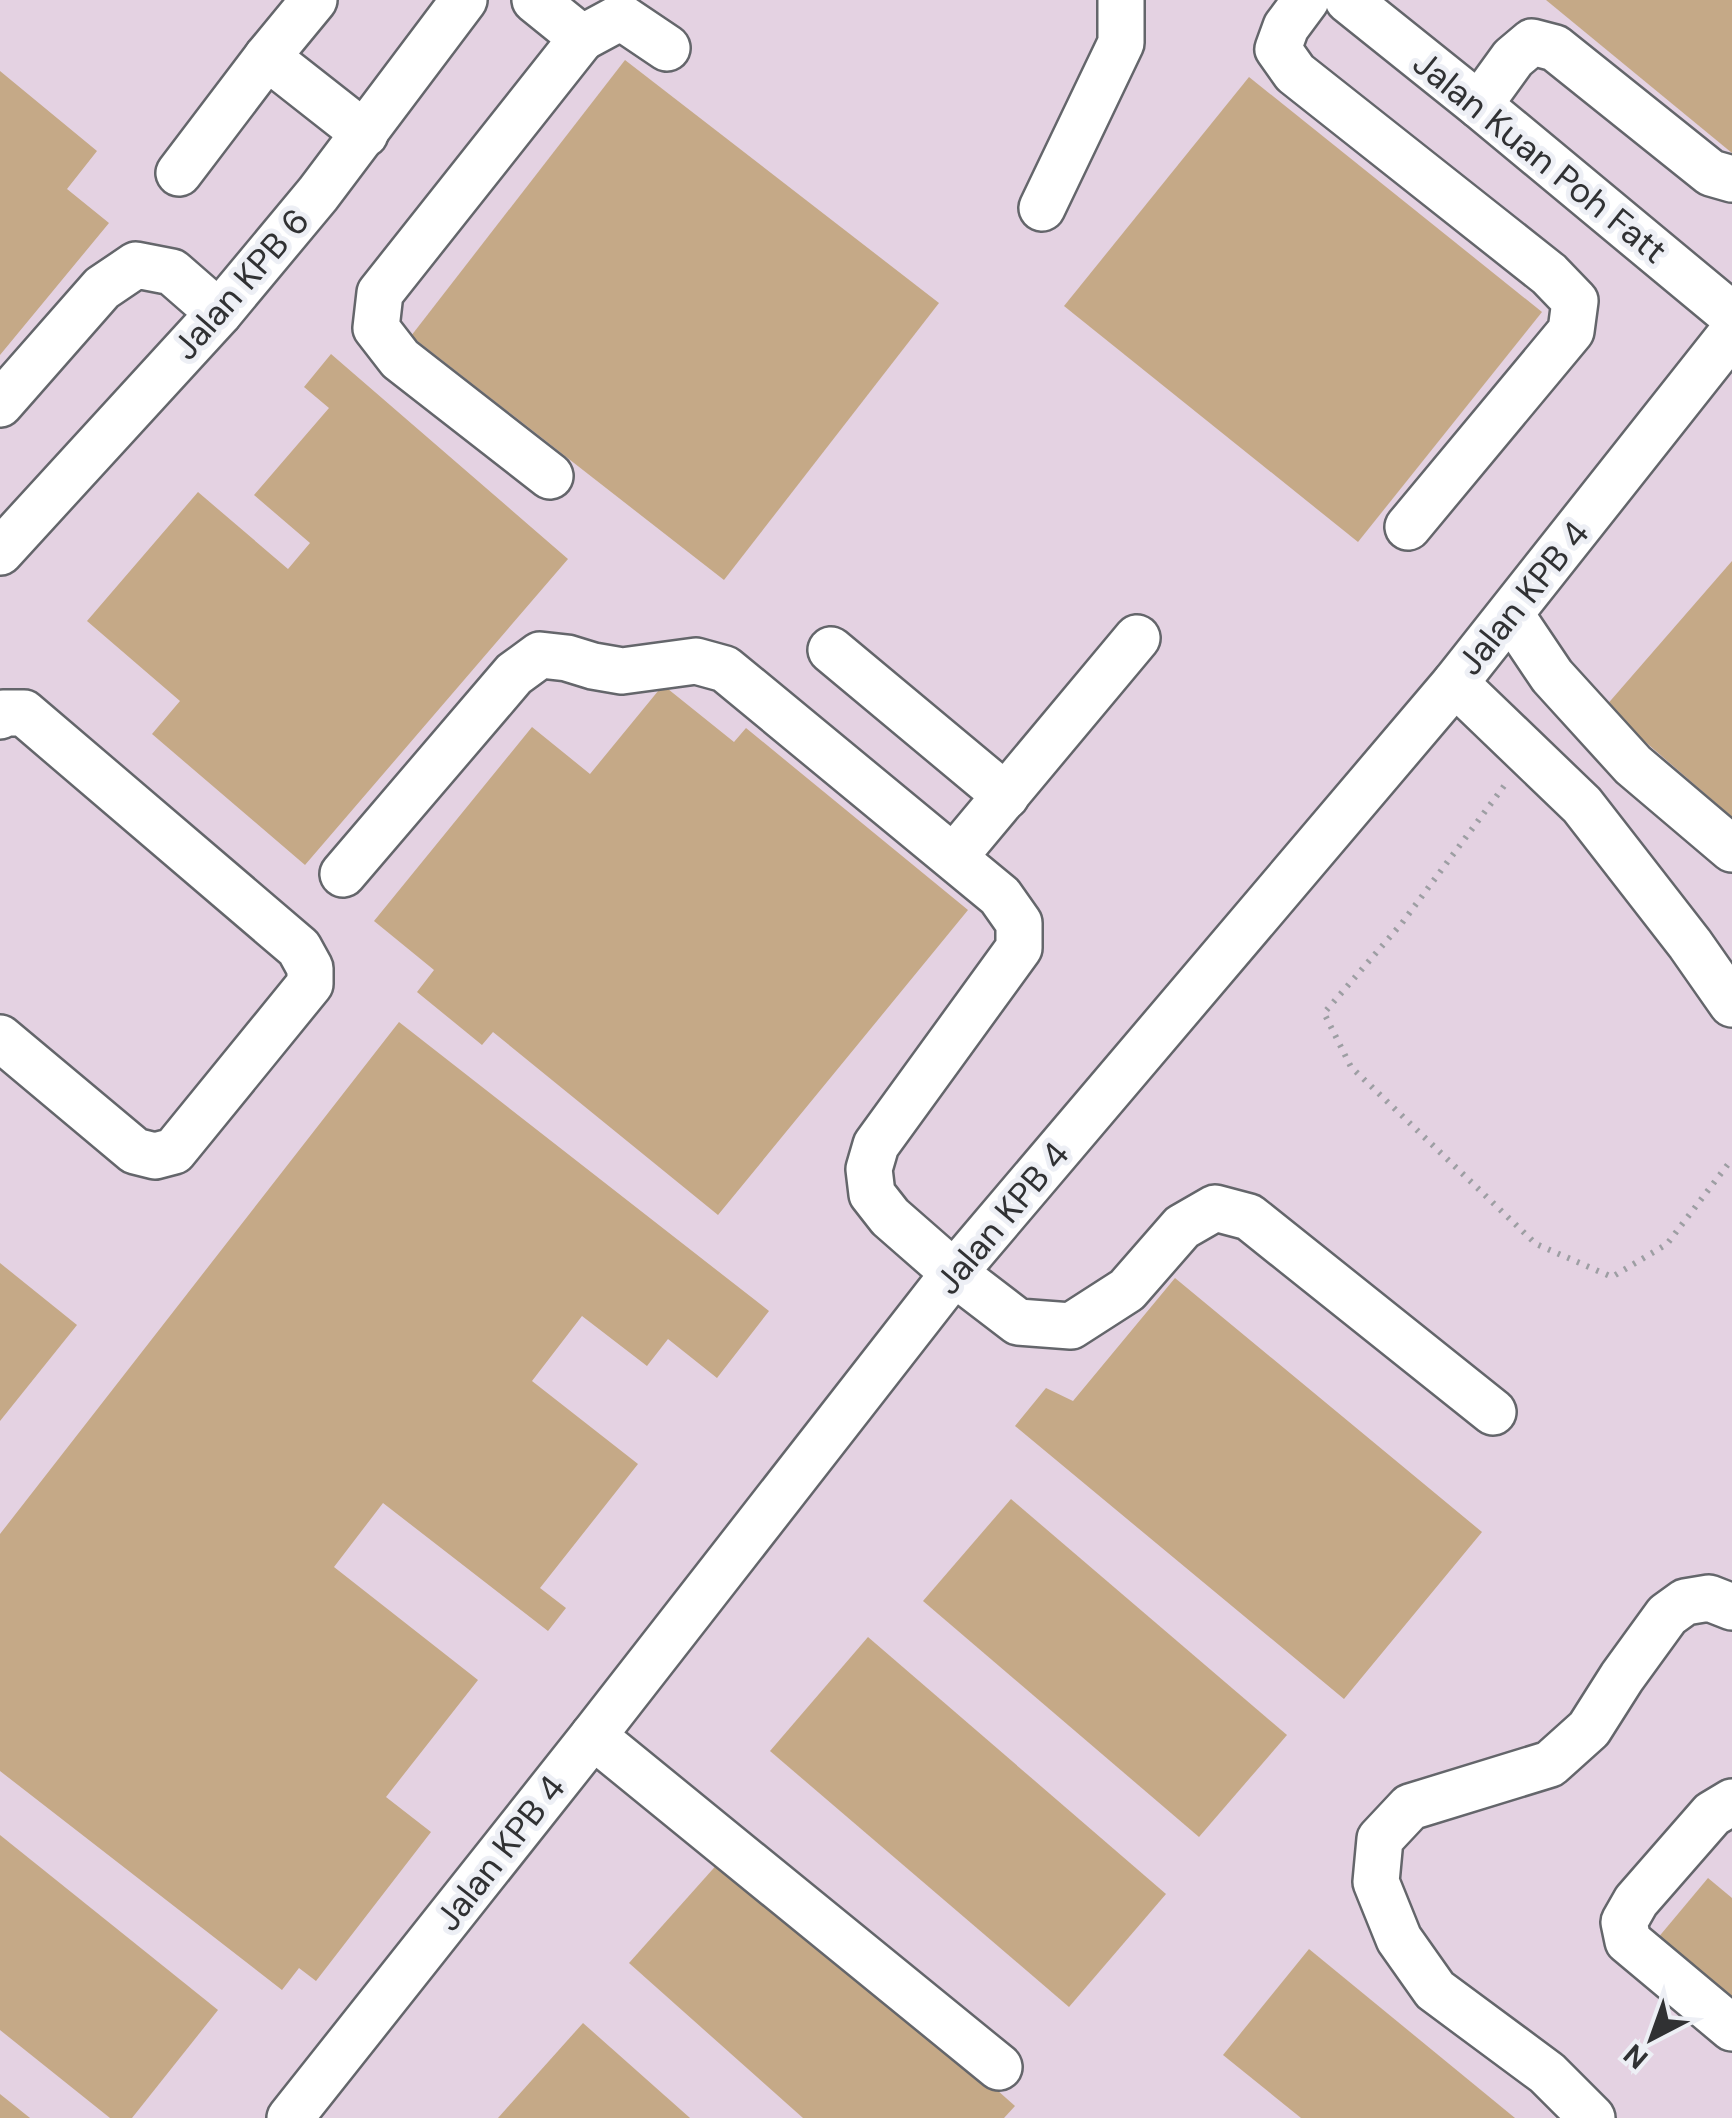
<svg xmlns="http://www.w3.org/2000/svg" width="1732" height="2118" font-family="'DM Sans',sans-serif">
  <rect width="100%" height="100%" fill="#e0e2e8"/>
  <!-- industrial -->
  <rect fill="#e4d2e2" x="0" y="0" width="1732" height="2118"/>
  <!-- building -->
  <g fill="#c5a987">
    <polygon points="1546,0 1732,0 1732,153"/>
    <polygon points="625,60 939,303 724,580 411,336"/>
    <polygon points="0,71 97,151 67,189 109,223 0,355"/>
    <polygon points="1249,77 1542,312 1358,542 1064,306"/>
    <polygon points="331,354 568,559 305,865 152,734 180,701 87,621 198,492 288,569 310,543 254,495 329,408 304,387"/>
    <polygon points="1732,561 1732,817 1605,707"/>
    <polygon points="663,685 734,742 746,728 968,910 718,1215 493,1032 482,1045 417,992 434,970 374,921 532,727 590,774"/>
    <polygon points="399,1022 769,1311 717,1378 668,1339 647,1366 582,1316 532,1381 638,1464 540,1588 566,1608 548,1631 383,1503 334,1567 478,1680 386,1797 431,1832 316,1981 299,1968 282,1990 0,1771 0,1534"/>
    <polygon points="0,1263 77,1325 0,1421"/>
    <polygon points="1175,1278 1482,1532 1344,1699 1015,1426 1046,1388 1073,1401"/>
    <polygon points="1011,1499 1287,1735 1199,1837 923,1601"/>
    <polygon points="868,1637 1166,1894 1069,2007 770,1751"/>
    <polygon points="0,1835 218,2010 132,2118 110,2118 0,2030"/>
    <polygon points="729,1851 1015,2106 1004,2118 803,2118 629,1963"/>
    <polygon points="1708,1878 1732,1898 1732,2011 1652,1945"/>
    <polygon points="1309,1949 1515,2118 1301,2118 1223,2055"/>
    <polygon points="583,2023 690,2118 498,2118"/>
    <polygon points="0,2094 30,2118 0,2118"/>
  </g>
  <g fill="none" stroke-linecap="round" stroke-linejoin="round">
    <!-- minor casing -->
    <g stroke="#64666b" stroke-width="50">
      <g id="minor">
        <polyline points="535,0 582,38 621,17 667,48"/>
        <polyline points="1306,0 1286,27 1278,49 1295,73 1549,274 1575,301 1571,331 1408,527"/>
        <polyline points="1348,0 1479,105 1732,315"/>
        <polyline points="267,57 365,134"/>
        <polyline points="1479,105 1513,58 1532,42 1555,48 1711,173 1732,179"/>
        <polyline points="179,173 267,57 314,0"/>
        <polyline points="1042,208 1121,43 1121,0"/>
        <polyline points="0,404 102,288 136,265 172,272 219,313"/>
        <polyline points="550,476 400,359 376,328 380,293 582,38"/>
        <polyline points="0,552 219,313 318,194 464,0"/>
        <polyline points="1511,615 1552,676 1633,765 1732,849"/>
        <polyline points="831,650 1006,796"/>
        <polyline points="1455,683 1582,805 1690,944 1732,1004"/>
        <polyline points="0,716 3,713 24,713 299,948 310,968 310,984 174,1151 155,1156 135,1151 0,1038"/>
        <polyline points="954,857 1137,638"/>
        <polyline points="343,874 514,674 540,655 567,658 593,666 622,671 696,661 725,669 1000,896 1019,923 1019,948 876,1145 869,1169 872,1194 890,1217 954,1273 1018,1322 1071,1326 1127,1290 1182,1227 1215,1208 1249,1217 1493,1412"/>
        <polyline points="593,1736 999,2067"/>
        <polyline points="1732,1802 1712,1814 1636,1901 1624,1922 1628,1941 1732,2028"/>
        <polyline points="290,2118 593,1736 954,1273 1455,683 1732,333"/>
        <polyline points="1592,2118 1547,2073 1435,1990 1399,1939 1376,1882 1380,1839 1410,1807 1550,1764 1589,1729 1622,1677 1667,1615 1685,1602 1709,1598 1732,1607"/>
      </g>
    </g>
    <!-- path -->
    <polyline stroke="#9d9ea3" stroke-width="6" stroke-dasharray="2.5 8" stroke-linecap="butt" points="1504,786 1402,923 1324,1013 1351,1067 1536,1244 1612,1277 1667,1244 1732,1159"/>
    <!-- minor -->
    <use href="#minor" stroke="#fff" stroke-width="45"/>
  </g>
  <g text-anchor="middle" stroke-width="10" stroke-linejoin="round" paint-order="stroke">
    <!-- street labels -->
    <g font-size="35" fill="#303133" stroke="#edeff5">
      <text transform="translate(1540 157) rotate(39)" y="12">Jalan Kuan Poh Fatt</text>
      <text transform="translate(241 284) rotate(-49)" y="12">Jalan KPB 6</text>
      <text transform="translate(1523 598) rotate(-51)" y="12">Jalan KPB 4</text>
      <text transform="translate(1002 1218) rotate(-50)" y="12">Jalan KPB 4</text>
      <text transform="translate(500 1853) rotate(-52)" y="12">Jalan KPB 4</text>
    </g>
  </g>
  <!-- north arrow -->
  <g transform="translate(1652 2038) rotate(221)" stroke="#edeff5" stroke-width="8" paint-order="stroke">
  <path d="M0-8L18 38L0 25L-18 38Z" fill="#303133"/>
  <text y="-15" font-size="28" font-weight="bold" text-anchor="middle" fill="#303133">N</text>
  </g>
</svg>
